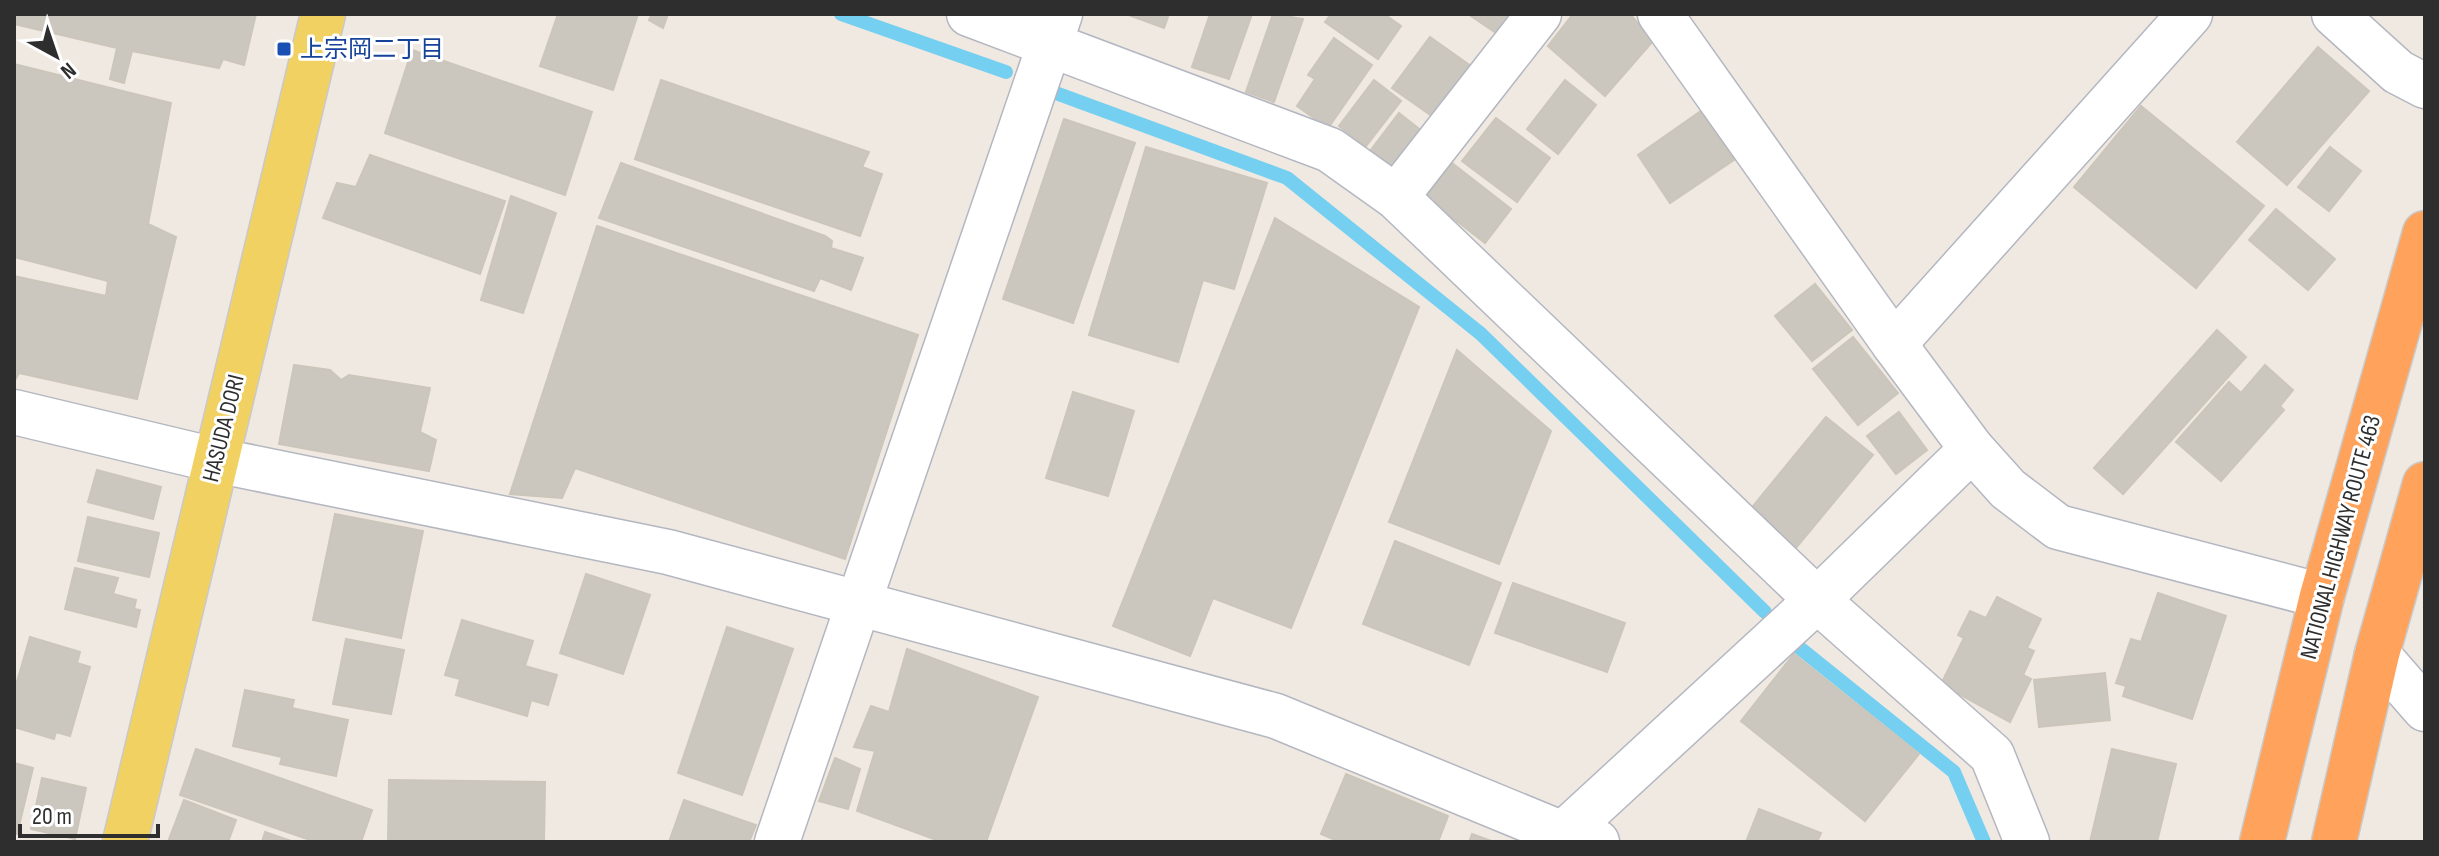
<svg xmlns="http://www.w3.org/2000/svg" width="2439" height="856" font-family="'Sofia Sans Condensed','Noto Sans JP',sans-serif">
  <rect width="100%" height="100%" fill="#efe9e1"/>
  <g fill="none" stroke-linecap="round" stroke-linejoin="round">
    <!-- stream -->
    <g stroke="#75cff0" stroke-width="14">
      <polyline points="841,14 1006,72"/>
      <polyline points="1053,92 1287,178 1481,334 1765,612"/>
      <polyline points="1796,645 1954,772 1984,842"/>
    </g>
  </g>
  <!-- building -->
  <g fill="#cbc7bf" stroke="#cbc5ba" stroke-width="2">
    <polygon points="14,14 256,14 244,65 223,59 219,68 132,51 124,83 110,79 117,48 14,24"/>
    <polygon points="558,14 638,14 613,90 540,66"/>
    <polygon points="652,14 668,14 663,28 649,20"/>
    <polygon points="1126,14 1169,14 1164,28"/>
    <polygon points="1210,14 1252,14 1229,79 1192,67"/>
    <polygon points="1273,14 1303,19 1274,102 1246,92"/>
    <polygon points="1331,14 1384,14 1401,26 1378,59 1325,22"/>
    <polygon points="1468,14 1510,14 1496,33"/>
    <polygon points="1573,14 1630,14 1653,41 1605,96 1548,46"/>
    <polygon points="1430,37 1478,71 1442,123 1392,88"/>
    <polygon points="1334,38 1372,65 1328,128 1297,106 1315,79 1308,75"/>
    <polygon points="2318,47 2369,91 2287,185 2237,142"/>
    <polygon points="412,50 592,112 565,195 385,133"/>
    <polygon points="14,64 171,103 148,224 176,237 137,399 19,373 14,382 14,276 106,296 108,281 14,257"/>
    <polygon points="661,80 869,152 862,167 882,174 860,236 635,159"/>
    <polygon points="1374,80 1401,101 1366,146 1339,126"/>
    <polygon points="1565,80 1596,105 1558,154 1527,129"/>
    <polygon points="2141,106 2264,206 2196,288 2074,187"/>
    <polygon points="1701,111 1734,160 1670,203 1638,155"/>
    <polygon points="1399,113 1428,136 1395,177 1367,155"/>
    <polygon points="1496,118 1550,158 1517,202 1462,161"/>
    <polygon points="1064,119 1135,143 1073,323 1003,299"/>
    <polygon points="1146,147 1267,183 1234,289 1203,280 1178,362 1089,335"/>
    <polygon points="2330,147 2361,171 2329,211 2298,187"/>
    <polygon points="370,155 505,201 480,274 323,218 337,183 356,187"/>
    <polygon points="621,163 825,236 832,241 831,248 863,258 851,290 820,278 814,291 599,218"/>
    <polygon points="1452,163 1511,209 1485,243 1426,197"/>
    <polygon points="511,196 556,213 523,313 481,300"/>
    <polygon points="2276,209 2335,259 2308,290 2249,240"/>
    <polygon points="1275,218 1419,307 1291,628 1213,598 1190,656 1113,626"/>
    <polygon points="597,226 918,335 845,559 575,468 562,498 510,494"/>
    <polygon points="1815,284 1852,330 1812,361 1775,316"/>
    <polygon points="2217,330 2246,357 2123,494 2094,468"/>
    <polygon points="1853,337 1898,393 1858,425 1813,369"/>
    <polygon points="1457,350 1551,431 1499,564 1389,522"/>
    <polygon points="294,365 330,370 341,380 349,375 430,388 420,432 436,440 429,471 279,444"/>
    <polygon points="2265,365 2293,390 2280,406 2284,410 2221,481 2176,442 2229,382 2241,393"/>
    <polygon points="1073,392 1134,411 1108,496 1046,478"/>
    <polygon points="1899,412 1927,450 1896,474 1867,436"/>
    <polygon points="1826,417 1873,455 1795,549 1749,511"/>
    <polygon points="97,470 161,487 153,519 88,502"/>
    <polygon points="335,514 423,531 401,638 313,620"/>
    <polygon points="88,517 159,533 149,577 78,561"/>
    <polygon points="1395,541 1501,583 1469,665 1363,624"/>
    <polygon points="75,568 118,578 113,594 136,600 134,609 140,610 136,627 65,609"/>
    <polygon points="586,574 650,595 623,674 560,653"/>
    <polygon points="1513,583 1625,623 1607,672 1495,633"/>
    <polygon points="2158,593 2226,616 2192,719 2123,696 2126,686 2116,683 2131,639 2141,642"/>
    <polygon points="1997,597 2041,619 2027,648 2034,651 2023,675 2031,679 2010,722 1941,684 1964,638 1958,635 1970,611 1986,618"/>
    <polygon points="462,620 533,641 525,666 557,675 548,705 531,700 527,716 456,695 460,679 445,675"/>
    <polygon points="727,627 793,649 742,795 678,773"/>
    <polygon points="30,637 80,652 77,663 90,667 70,736 56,732 54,739 14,727 14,692"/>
    <polygon points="346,639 404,650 391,714 333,704"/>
    <polygon points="907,649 1038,697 986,842 942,842 857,811 875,751 854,747 871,706 889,712"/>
    <polygon points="1794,654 1919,754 1865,821 1741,721"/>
    <polygon points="2105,673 2110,720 2039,727 2034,680"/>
    <polygon points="245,690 294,700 292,708 348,720 336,776 280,764 282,757 233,746"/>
    <polygon points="196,749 372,810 361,842 316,842 180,795"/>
    <polygon points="2112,749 2176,764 2157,842 2090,842"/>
    <polygon points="835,758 860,769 848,809 819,801"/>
    <polygon points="14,763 33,768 17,834 14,833"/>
    <polygon points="1346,774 1448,816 1438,842 1340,842 1321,834"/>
    <polygon points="42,778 86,788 75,839 31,829"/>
    <polygon points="389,780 545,782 544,842 388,842"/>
    <polygon points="184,800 236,820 228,842 168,842"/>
    <polygon points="684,800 756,825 749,842 669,842"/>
    <polygon points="1759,809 1821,833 1817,842 1746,842"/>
    <polygon points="265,832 294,842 262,842"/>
    <polygon points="1472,834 1494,842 1469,842"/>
  </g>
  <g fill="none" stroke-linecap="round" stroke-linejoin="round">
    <!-- minor casing -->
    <g stroke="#b4b7c1" stroke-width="47">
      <g id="minor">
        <polyline points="969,14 1330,150 1396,197 1817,600 1992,755 2027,842"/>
        <polyline points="1660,14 1894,344 1972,449 2008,489 2058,527 2322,596"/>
        <polyline points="2334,14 2398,72 2425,86"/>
        <polyline points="1396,197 1539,14"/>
        <polyline points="1894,344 2190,14"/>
        <polyline points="14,412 215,460 668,552 1276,716 1563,834 1597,842"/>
        <polyline points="2377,654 2425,709"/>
        <polyline points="777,842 1060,14"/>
        <polyline points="1560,842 1563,834 1817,600 1972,449"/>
      </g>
    </g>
    <!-- major casing -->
    <g stroke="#c9c9c9" stroke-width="47">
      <polyline id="major" points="125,842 323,14"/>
    </g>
    <!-- highway casing -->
    <g stroke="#c9c9c9" stroke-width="47">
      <g id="highway">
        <polyline points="2262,842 2322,596 2425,233"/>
        <polyline points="2334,842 2377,654 2425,484"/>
      </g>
    </g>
    <!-- minor -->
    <use href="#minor" stroke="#fff" stroke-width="44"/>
    <!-- major -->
    <use href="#major" stroke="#f2d163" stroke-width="44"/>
    <!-- highway -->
    <use href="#highway" stroke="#ffa35c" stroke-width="44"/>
  </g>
  <!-- markers -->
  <rect fill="#1a4fb4" stroke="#fff" stroke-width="3" x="276" y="41" width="16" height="16" rx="4"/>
  <g text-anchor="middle" stroke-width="6" stroke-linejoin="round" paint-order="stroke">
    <!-- transit labels -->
    <g font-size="24" fill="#164399" stroke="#fff" text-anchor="start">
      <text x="300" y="57">上宗岡二丁目</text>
    </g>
    <!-- street labels -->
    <g font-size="24" fill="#2e2e2e" stroke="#fff">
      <text transform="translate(223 428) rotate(-76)" y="8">HASUDA DORI</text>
      <text transform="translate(2340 537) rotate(-75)" y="8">NATIONAL HIGHWAY ROUTE 463</text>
    </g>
  </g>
  <!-- border -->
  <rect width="2439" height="856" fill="none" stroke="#2e2e2e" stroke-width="32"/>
  <!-- north arrow -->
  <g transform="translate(56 56) rotate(140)" stroke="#ffffff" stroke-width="6" paint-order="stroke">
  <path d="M0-6L14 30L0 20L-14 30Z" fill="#2e2e2e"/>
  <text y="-12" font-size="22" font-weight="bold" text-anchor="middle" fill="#2e2e2e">N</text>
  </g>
  <!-- scale -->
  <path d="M20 824v12h138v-12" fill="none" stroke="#2e2e2e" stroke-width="4"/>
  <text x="32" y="824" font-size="24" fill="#2e2e2e" stroke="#ffffff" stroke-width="6" paint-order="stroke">20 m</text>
</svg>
